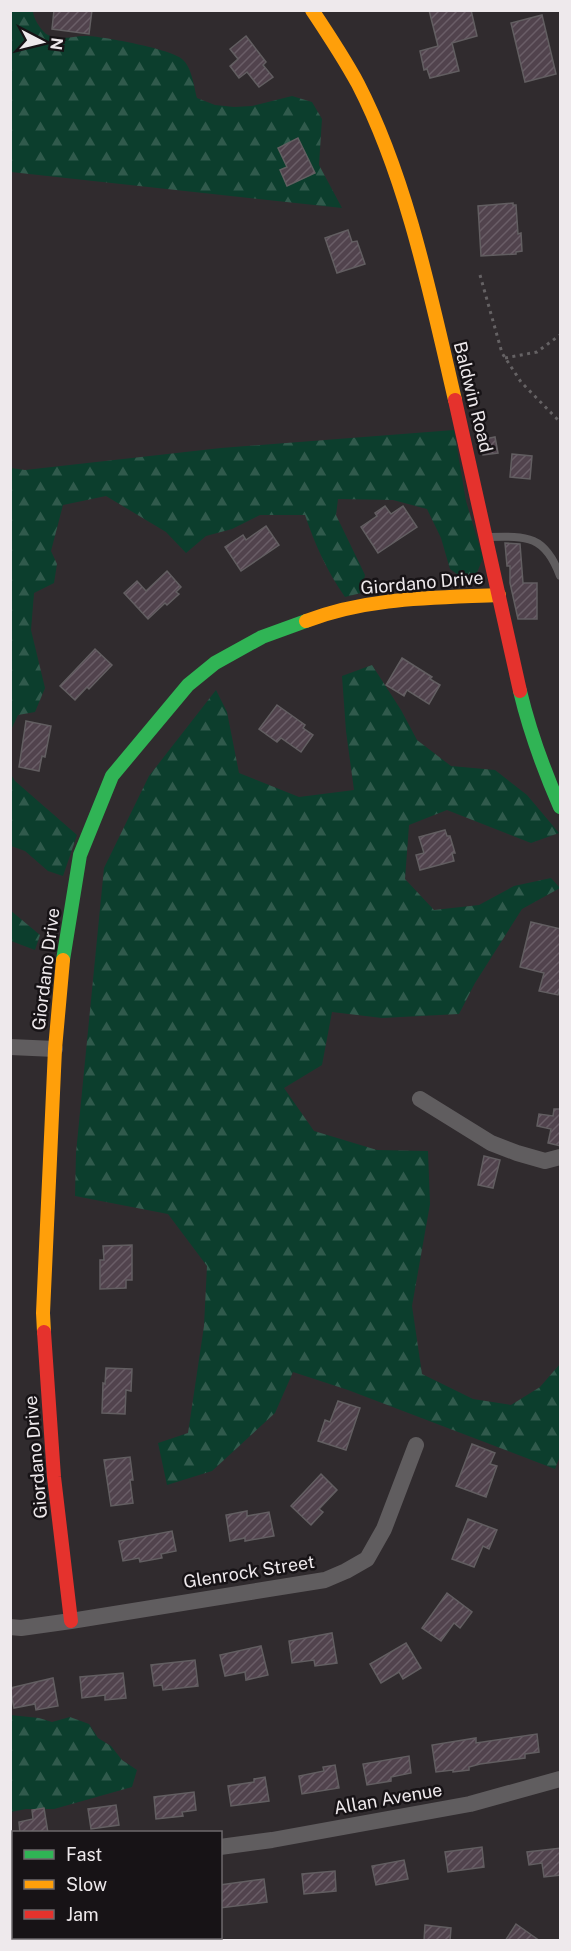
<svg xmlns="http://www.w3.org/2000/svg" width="571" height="1951" font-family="'Public Sans',sans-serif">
  <defs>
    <pattern id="forest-firs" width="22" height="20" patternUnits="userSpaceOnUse" patternTransform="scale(1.5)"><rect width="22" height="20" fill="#0c3e2d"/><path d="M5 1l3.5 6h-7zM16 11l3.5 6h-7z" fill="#305a4c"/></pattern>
    <pattern id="building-hatch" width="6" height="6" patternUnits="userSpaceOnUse" patternTransform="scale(1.5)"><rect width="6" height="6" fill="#51434d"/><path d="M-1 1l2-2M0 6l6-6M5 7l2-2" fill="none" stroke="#6a5e67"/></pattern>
  </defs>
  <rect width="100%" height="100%" fill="#302b2e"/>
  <!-- forest -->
  <g fill="url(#forest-firs)">
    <path d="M11,11H33C33,18 40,29 46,34C59,42 75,35 88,36C105,37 171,49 182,59C192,67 194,87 197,98L215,105L234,107L252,106L292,96L312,102L322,119L319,165L342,208L11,172Z"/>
    <path d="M454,430L466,501L483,558L472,585L450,569L441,538L427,509L393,500L338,499L336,515L365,575L361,593L345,597C327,571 315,545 305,515H260L232,529L206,536L186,553L166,532L106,496L63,505L51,551L57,564L54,583L34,593L31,630L45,688L35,712L18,715L11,730V468L25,470L221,448Z"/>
    <polygon points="372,665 401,710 417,740 451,766 495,770 527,795 559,833 531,843 447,810 409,825 405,879 434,910 479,905 514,886 551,878 560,888 522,909 475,983 459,1014 382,1018 332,1012 322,1065 284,1088 314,1131 377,1150 428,1151 430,1204 412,1306 422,1374 473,1399 511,1405 540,1387 560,1364 560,1456 555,1469 348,1390 293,1372 275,1413 212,1471 167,1485 158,1443 188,1433 204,1326 207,1266 168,1214 75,1196 76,1153 104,868 149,776 216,690 227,712 239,773 299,797 354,790 346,731 342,676"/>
    <polygon points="10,773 15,781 77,835 63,876 48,871 25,851 11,846"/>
    <polygon points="10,910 40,935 35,950 11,941"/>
    <polygon points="10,1715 39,1718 52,1722 70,1717 89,1724 98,1738 111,1746 122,1760 137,1770 132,1787 54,1809 26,1809 11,1812"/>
    <polygon points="152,1938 188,1938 199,1940 142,1940"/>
  </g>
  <!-- building -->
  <g fill="url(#building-hatch)" stroke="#625e61" stroke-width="1.5">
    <polygon points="54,10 92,10 89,34 52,29"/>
    <polygon points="429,10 471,10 477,36 452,43 459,71 430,78 427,69 424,70 420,51 438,46"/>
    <polygon points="542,15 556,74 525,82 511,23"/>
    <polygon points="246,36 266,62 263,65 273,77 259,87 247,72 239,78 230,66 238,59 230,49"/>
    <polygon points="298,138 315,173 287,186 280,170 287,167 278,148"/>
    <polygon points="513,203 513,205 516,205 518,234 521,233 522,251 516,252 516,254 481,256 478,206"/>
    <polygon points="348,230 352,242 357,241 365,264 337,273 325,238"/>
    <polygon points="495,437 498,453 483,455 480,440"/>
    <polygon points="512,454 532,456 530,479 510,477"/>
    <polygon points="385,506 391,514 403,506 417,527 378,553 361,527 377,516 375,513"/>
    <polygon points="266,526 279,545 241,571 225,547 243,535 246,540"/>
    <polygon points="505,543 520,544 523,583 537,583 537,619 518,619 510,583 510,566 507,566"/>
    <polygon points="167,571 181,587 176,592 179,594 167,605 165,603 148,619 124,593 137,581 146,591"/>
    <polygon points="95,649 112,665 89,689 87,687 75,700 60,686"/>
    <polygon points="402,658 432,677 430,679 440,685 429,704 407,690 404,696 386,685"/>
    <polygon points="277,705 305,725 303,728 313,735 301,752 281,738 277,742 259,729"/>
    <polygon points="26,721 51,726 45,757 42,756 39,771 19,767"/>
    <polygon points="445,830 447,836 450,836 455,853 452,853 454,861 420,870 416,855 424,853 419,837"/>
    <polygon points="531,922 561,929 561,986 558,995 539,991 544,973 520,967"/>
    <polygon points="554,1109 561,1109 561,1146 548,1143 551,1129 537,1126 539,1114 553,1116"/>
    <polygon points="484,1156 500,1160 493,1188 478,1185"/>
    <polygon points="132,1245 132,1280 126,1280 126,1288 100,1289 100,1260 104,1260 103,1246"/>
    <polygon points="106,1368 132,1369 131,1391 126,1390 125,1414 102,1413 103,1383 105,1384"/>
    <polygon points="338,1401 360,1408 346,1450 318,1441 325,1420 330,1422"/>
    <polygon points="472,1444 495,1453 490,1464 497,1466 486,1497 456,1486"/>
    <polygon points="130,1457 133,1480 130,1480 133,1503 111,1506 104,1460"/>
    <polygon points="321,1474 337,1490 319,1509 323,1512 311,1525 291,1506"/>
    <polygon points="247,1511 247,1516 269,1512 274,1536 245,1541 245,1538 230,1541 226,1515"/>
    <polygon points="468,1519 497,1530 489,1549 483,1546 474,1567 452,1559"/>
    <polygon points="172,1531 176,1551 161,1554 162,1558 140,1562 139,1558 123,1561 119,1541"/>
    <polygon points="447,1593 472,1612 460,1628 454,1623 441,1641 422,1628"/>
    <polygon points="332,1633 337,1663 315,1666 314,1660 292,1663 289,1641"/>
    <polygon points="406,1643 421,1668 403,1679 399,1672 381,1683 370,1664"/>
    <polygon points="261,1646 268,1675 246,1680 245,1672 225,1676 220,1655"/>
    <polygon points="195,1660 198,1686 163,1690 162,1685 154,1686 151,1665"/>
    <polygon points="123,1673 126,1698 105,1700 105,1695 82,1698 80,1677"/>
    <polygon points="53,1678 58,1706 36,1710 35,1704 14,1708 10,1688"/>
    <polygon points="537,1734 539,1752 525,1754 525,1758 480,1764 469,1767 469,1770 453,1772 453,1770 436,1772 432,1745 476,1738 476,1743"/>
    <polygon points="409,1756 411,1773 391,1777 391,1781 367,1785 363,1764"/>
    <polygon points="335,1765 339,1788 302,1794 299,1776 324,1771 323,1767"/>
    <polygon points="265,1777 269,1801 231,1806 228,1786 254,1782 254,1779"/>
    <polygon points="194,1792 196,1810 182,1812 183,1816 156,1819 154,1797"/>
    <polygon points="116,1805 119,1825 91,1829 88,1809"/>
    <polygon points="44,1808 48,1833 20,1833 19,1822 33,1819 32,1810"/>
    <polygon points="482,1847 484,1867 448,1872 445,1852"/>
    <polygon points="561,1848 561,1875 544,1877 542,1863 529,1865 527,1852"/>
    <polygon points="404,1860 408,1879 376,1885 372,1866"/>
    <polygon points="335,1871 336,1891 304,1894 302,1874"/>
    <polygon points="264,1879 267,1902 220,1908 220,1885"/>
    <polygon points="516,1924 540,1941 505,1941"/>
    <polygon points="425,1925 451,1928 450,1941 424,1941"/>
  </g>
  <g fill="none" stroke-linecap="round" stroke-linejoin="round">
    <!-- path -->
    <g stroke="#656264" stroke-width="3" stroke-dasharray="3 4.5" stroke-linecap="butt">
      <polyline points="480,275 502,353 521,382 560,422"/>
      <polyline points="505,358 537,352 560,335"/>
    </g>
    <!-- lane -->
    <path stroke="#605d5f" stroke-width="8" d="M487,537C527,536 545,535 560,576"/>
    <!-- street -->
    <g stroke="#605d5f" stroke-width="16">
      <polyline points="10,1047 55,1049"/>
      <polyline points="420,1099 491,1143 517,1153 545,1161 560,1157"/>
      <polyline points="10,1627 21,1628 71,1621 325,1580 346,1571 367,1559 384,1529 416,1445"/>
      <polyline points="220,1847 272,1840 470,1804 560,1779"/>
      <polyline points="10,1878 14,1877"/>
    </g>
    <!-- fast -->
    <g stroke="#30b455" stroke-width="14">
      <path d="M520,691C530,733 543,768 560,807"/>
      <polyline points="63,960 80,855 112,776 188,685 215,663 262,637 306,621"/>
    </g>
    <!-- slow -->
    <g stroke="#ff9f0a" stroke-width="14">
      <path d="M312,10C328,34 344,58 358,84C407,179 431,297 455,400"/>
      <path d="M306,621C368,597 434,598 499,595"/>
      <polyline points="44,1332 43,1313 55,1049 63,960"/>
    </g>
    <!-- jam -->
    <g stroke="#e5322d" stroke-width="14">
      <polyline points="455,400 520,691"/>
      <polyline points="44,1332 54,1477 71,1621"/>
    </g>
  </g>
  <g text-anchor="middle" stroke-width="5" stroke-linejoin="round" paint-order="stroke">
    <!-- street labels -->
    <g font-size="18" fill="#eee9ec" stroke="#171316">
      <text transform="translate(473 397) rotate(76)" y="6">Baldwin Road</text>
      <text transform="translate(422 583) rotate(-5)" y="6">Giordano Drive</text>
      <text transform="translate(46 969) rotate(-83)" y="6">Giordano Drive</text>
      <text transform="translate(36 1457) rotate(-95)" y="6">Giordano Drive</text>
      <text transform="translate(249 1572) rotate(-9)" y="6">Glenrock Street</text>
      <text transform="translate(388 1799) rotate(-10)" y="6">Allan Avenue</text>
    </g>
  </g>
  <!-- border -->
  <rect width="571" height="1951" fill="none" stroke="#eee9ec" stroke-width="24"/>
  <!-- legend -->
  <rect x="12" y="1831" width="210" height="108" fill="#171316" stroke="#6d696c" stroke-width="1.5"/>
  <rect x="24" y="1850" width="30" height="9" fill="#30b455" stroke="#6d696c" stroke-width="1.5"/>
  <text x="66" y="1861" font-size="18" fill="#eee9ec">Fast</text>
  <rect x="24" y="1880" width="30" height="9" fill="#ff9f0a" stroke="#6d696c" stroke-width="1.5"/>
  <text x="66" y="1891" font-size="18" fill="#eee9ec">Slow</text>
  <rect x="24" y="1910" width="30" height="9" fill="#e5322d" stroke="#6d696c" stroke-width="1.5"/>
  <text x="66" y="1921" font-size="18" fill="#eee9ec">Jam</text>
  <!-- north arrow -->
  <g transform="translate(42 42) rotate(97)" stroke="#171316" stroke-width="4.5" paint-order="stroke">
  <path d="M0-4.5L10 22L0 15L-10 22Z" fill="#eee9ec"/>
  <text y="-9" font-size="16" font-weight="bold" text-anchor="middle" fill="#eee9ec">N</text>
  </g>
</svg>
